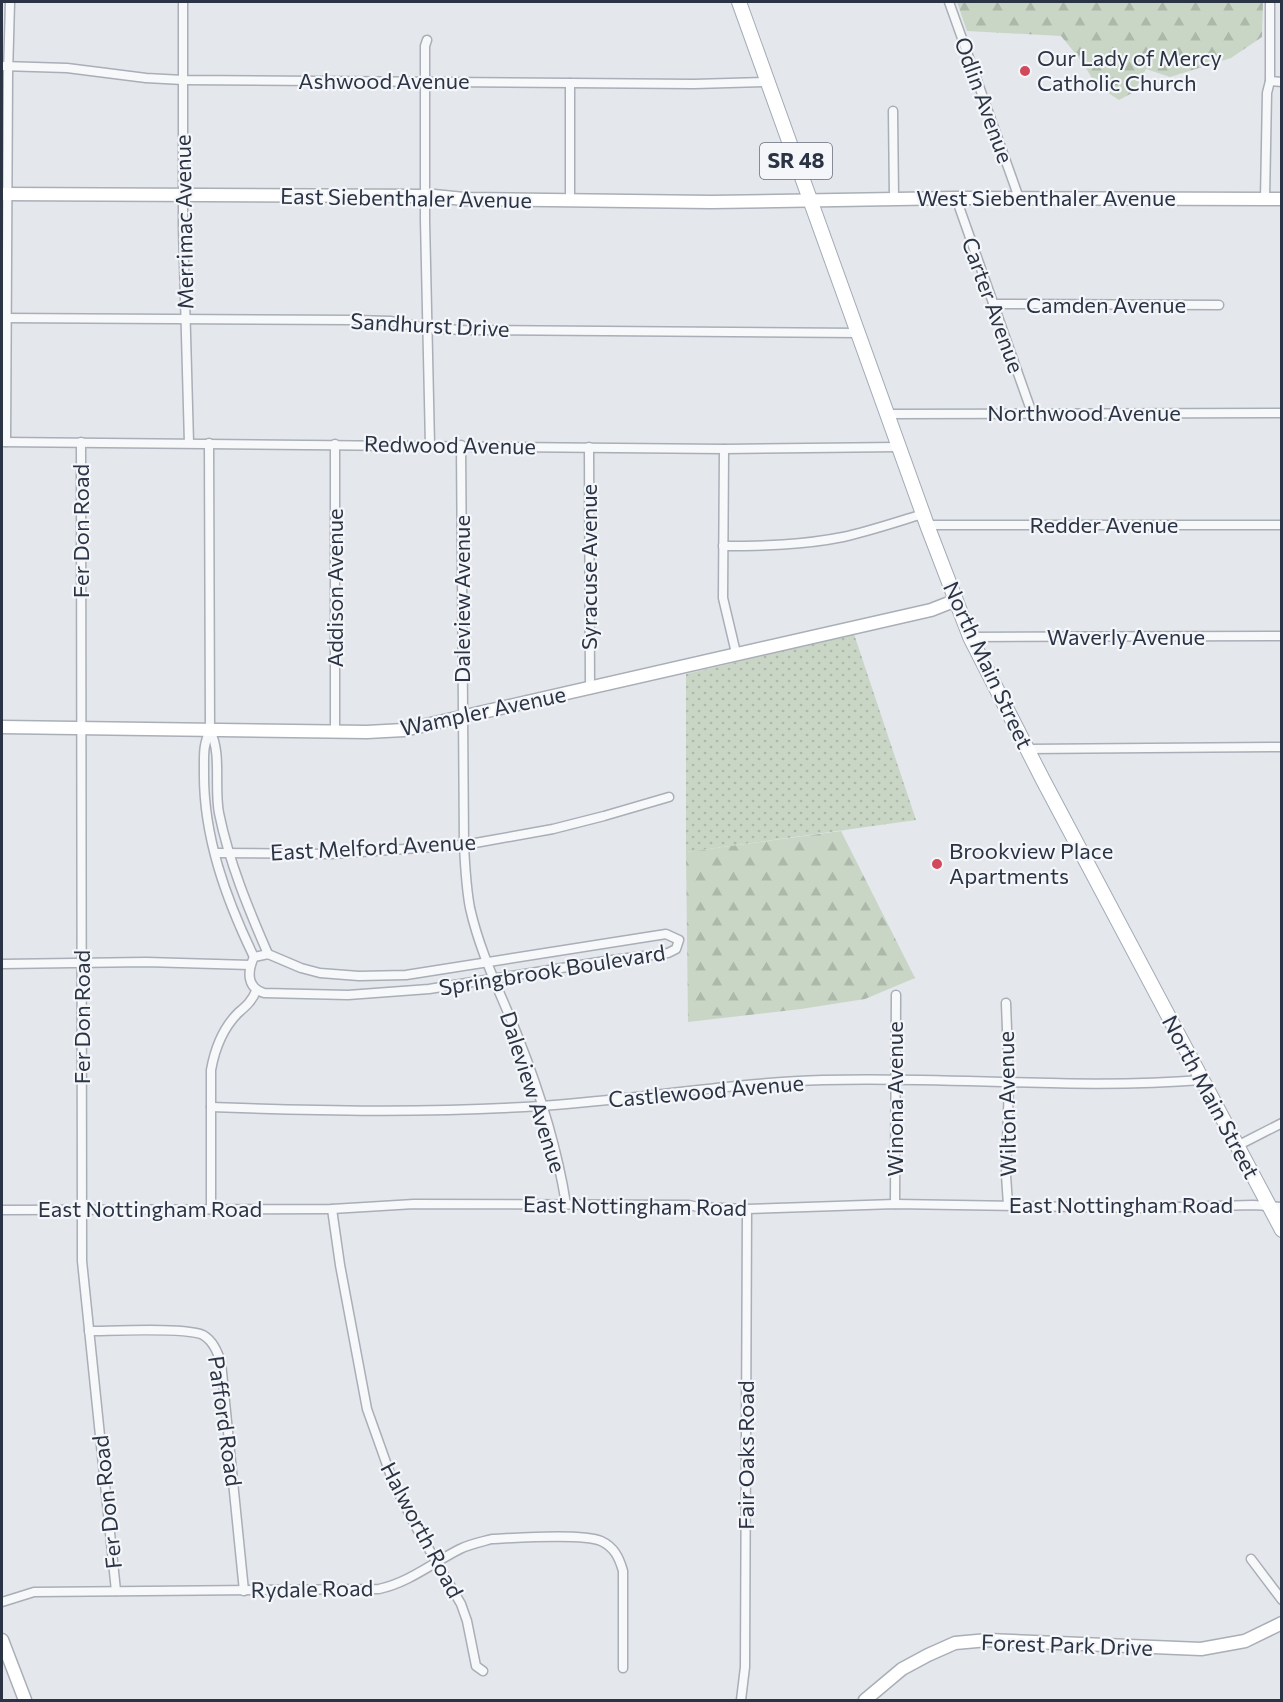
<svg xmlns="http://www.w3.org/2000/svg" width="1283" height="1702" font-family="Commissioner,sans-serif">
  <defs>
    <pattern id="grass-dots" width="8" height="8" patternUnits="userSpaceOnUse" patternTransform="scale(1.5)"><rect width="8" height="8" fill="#c9d6c5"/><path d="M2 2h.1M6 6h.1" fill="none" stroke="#adb8ab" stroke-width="1.8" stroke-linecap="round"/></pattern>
    <pattern id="forest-firs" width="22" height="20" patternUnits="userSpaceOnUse" patternTransform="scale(1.5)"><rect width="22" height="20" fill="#c9d6c5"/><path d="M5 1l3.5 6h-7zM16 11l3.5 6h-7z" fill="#adb8ab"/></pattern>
  </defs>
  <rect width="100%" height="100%" fill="#e4e7ec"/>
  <!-- grass -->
  <polygon fill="url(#grass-dots)" points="854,634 916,820 686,852 686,674"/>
  <!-- forest -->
  <g fill="url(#forest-firs)">
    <polygon points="957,2 1263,2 1262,37 1231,58 1170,77 1146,69 1134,92 1119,100 1096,85 1083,63 1061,36 967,31"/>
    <polygon points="841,831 915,978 865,999 801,1009 688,1022 686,852"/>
  </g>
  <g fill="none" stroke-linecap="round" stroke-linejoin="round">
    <!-- street casing -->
    <g stroke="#a9aeb7" stroke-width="11">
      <g id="street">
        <polyline points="183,2 183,227 189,443"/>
        <polyline points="949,2 1019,198"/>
        <polyline points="427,40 425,46 425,220 430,445"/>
        <polyline points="2,66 67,68 146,78 183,80 694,84 768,82"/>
        <polyline points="1270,81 1282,82"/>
        <polyline points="893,111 894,198"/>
        <polyline points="956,198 1032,413"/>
        <polyline points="1265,199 1267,93 1270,81 1270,2"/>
        <polyline points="570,201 570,83"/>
        <polyline points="993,304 1219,305"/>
        <polyline points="2,318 353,320 390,321 427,328 462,330 859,333"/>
        <polyline points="887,414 1282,413"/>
        <polyline points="2,442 724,449 899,447"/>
        <polyline points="6,442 8,75 10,2"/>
        <polyline points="81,442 82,1261 116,1591"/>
        <path d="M209,443L210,731C203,744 204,756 204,771C203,836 226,899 254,957"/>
        <path d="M461,445L464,845C465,866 466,887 470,908C480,953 501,994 518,1037C539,1090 557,1147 566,1204"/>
        <polyline points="589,447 590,688"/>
        <polyline points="724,449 723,598 736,653"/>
        <polyline points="927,525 1282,525"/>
        <path d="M723,546C763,546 803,545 843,537C870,531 896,522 923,514"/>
        <polyline points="970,637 1282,636"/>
        <path d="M210,731C222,752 214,788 219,813C229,862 248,908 268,954"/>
        <polyline points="335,732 335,444"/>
        <polyline points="1027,749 1282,747"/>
        <polyline points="215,853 331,854 464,845 553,829 604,816 669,797"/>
        <path d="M666,934L679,940L676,949L668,953L612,960L429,989L348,995L264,993C247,988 247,972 254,957L268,954L301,968L320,973L359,976L406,975Z"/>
        <polyline points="2,964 146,962 250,965"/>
        <polyline points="1006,1003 1009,1083 1006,1175 1008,1205"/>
        <path d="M211,1107C321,1111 430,1113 540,1106C635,1100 728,1083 823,1080C949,1076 1076,1090 1202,1080"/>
        <polyline points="1237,1146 1282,1123"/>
        <polyline points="895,1204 896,995"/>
        <path d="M211,1209V1070C215,1048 222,1029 238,1013C246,1006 252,1001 256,991"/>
        <polyline points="332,1209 340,1265 367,1409 393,1482 416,1527 461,1604 467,1621 476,1666 483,1671"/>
        <polyline points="2,1210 332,1209 414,1204 689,1205 698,1207 747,1209 895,1204 1141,1208 1253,1205 1282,1207"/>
        <path d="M89,1331C110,1331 188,1327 203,1335C213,1341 217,1351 221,1362L244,1591"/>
        <polyline points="1251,1559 1282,1600"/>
        <path d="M2,1602L34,1592L379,1589C410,1582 432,1563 460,1549C470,1544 481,1542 492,1539C514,1538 583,1533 601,1541C614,1547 619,1557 623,1571V1668"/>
        <polyline points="741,1700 745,1667 747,1209"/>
      </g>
    </g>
    <!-- secondary casing -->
    <g stroke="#a9aeb7" stroke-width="15">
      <g id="secondary">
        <polyline points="2,194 434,196 464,199 711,202 956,198 1282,199"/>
        <polyline points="2,727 367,732 404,730 931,610 954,601"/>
        <polyline points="2,1640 25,1700"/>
        <polyline points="865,1700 902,1669 928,1655 955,1643 988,1640 1201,1649 1245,1641 1282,1623"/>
      </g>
    </g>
    <!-- primary casing -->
    <g stroke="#a3abb8" stroke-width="16">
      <polyline id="primary" points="739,2 927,525 970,637 1043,780 1282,1230"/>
    </g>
    <!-- street -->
    <use href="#street" stroke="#f7f8fa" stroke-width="8"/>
    <!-- secondary -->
    <use href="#secondary" stroke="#fff" stroke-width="12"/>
    <!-- primary -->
    <use href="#primary" stroke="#fff" stroke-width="14"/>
  </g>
  <!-- markers -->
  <g fill="#d1495b" stroke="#f4f6f9" stroke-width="2">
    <circle cx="1025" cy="71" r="6"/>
    <circle cx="937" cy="864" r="6"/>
  </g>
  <g text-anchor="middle" stroke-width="4.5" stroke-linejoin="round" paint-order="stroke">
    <!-- shield labels -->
    <rect fill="#f4f6f9" stroke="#676e7b" stroke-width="1.5" x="760" y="143" width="72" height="36" rx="4.5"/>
    <g font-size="21" font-weight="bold" fill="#2b3445">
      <text x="796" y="168">SR 48</text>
    </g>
    <!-- poi labels -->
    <g font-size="22" fill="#2b3445" stroke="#f4f6f9" text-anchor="start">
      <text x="1037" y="66">Our Lady of Mercy<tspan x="1037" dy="25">Catholic Church</tspan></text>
      <text x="949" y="859">Brookview Place<tspan x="949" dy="25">Apartments</tspan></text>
    </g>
    <!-- street labels -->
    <g font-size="22" fill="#2b3445" stroke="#f4f6f9">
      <text x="384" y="89">Ashwood Avenue</text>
      <text transform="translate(984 100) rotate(70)" y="8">Odlin Avenue</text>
      <text transform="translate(406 198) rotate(1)" y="8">East Siebenthaler Avenue</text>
      <text x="1046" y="206">West Siebenthaler Avenue</text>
      <text transform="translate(184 222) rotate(-91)" y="8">Merrimac Avenue</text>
      <text transform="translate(993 305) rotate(70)" y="8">Carter Avenue</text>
      <text x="1106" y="313">Camden Avenue</text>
      <text transform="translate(430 325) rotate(3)" y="8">Sandhurst Drive</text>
      <text x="1084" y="421">Northwood Avenue</text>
      <text transform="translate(450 445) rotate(1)" y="8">Redwood Avenue</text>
      <text x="1104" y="533">Redder Avenue</text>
      <text transform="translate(81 531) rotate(-90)" y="8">Fer Don Road</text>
      <text transform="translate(589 567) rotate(-90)" y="8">Syracuse Avenue</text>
      <text transform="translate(335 588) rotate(-90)" y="8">Addison Avenue</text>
      <text transform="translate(462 599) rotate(-90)" y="8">Daleview Avenue</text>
      <text x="1126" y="645">Waverly Avenue</text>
      <text transform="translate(988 665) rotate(65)" y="8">North Main Street</text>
      <text transform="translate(483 711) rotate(-12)" y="8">Wampler Avenue</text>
      <text transform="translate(373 847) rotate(-3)" y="8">East Melford Avenue</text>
      <text transform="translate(552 970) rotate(-9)" y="8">Springbrook Boulevard</text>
      <text transform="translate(82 1017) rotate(-90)" y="8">Fer Don Road</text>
      <text transform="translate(706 1091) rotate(-5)" y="8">Castlewood Avenue</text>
      <text transform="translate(533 1092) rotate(72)" y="8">Daleview Avenue</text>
      <text transform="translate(1211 1097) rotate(62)" y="8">North Main Street</text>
      <text transform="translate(895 1099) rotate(-90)" y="8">Winona Avenue</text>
      <text transform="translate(1007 1104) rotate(-91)" y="8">Wilton Avenue</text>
      <text x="1121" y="1213">East Nottingham Road</text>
      <text transform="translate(635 1206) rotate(1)" y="8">East Nottingham Road</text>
      <text x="150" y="1217">East Nottingham Road</text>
      <text transform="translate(225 1421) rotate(82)" y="8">Pafford Road</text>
      <text transform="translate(746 1455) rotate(-90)" y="8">Fair Oaks Road</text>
      <text transform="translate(107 1502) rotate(-96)" y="8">Fer Don Road</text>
      <text transform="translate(422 1530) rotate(62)" y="8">Halworth Road</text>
      <text transform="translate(312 1589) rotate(-1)" y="8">Rydale Road</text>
      <text transform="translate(1067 1645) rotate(2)" y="8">Forest Park Drive</text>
    </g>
  </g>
  <!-- border -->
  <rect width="1283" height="1702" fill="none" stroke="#2b3445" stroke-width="6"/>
</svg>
